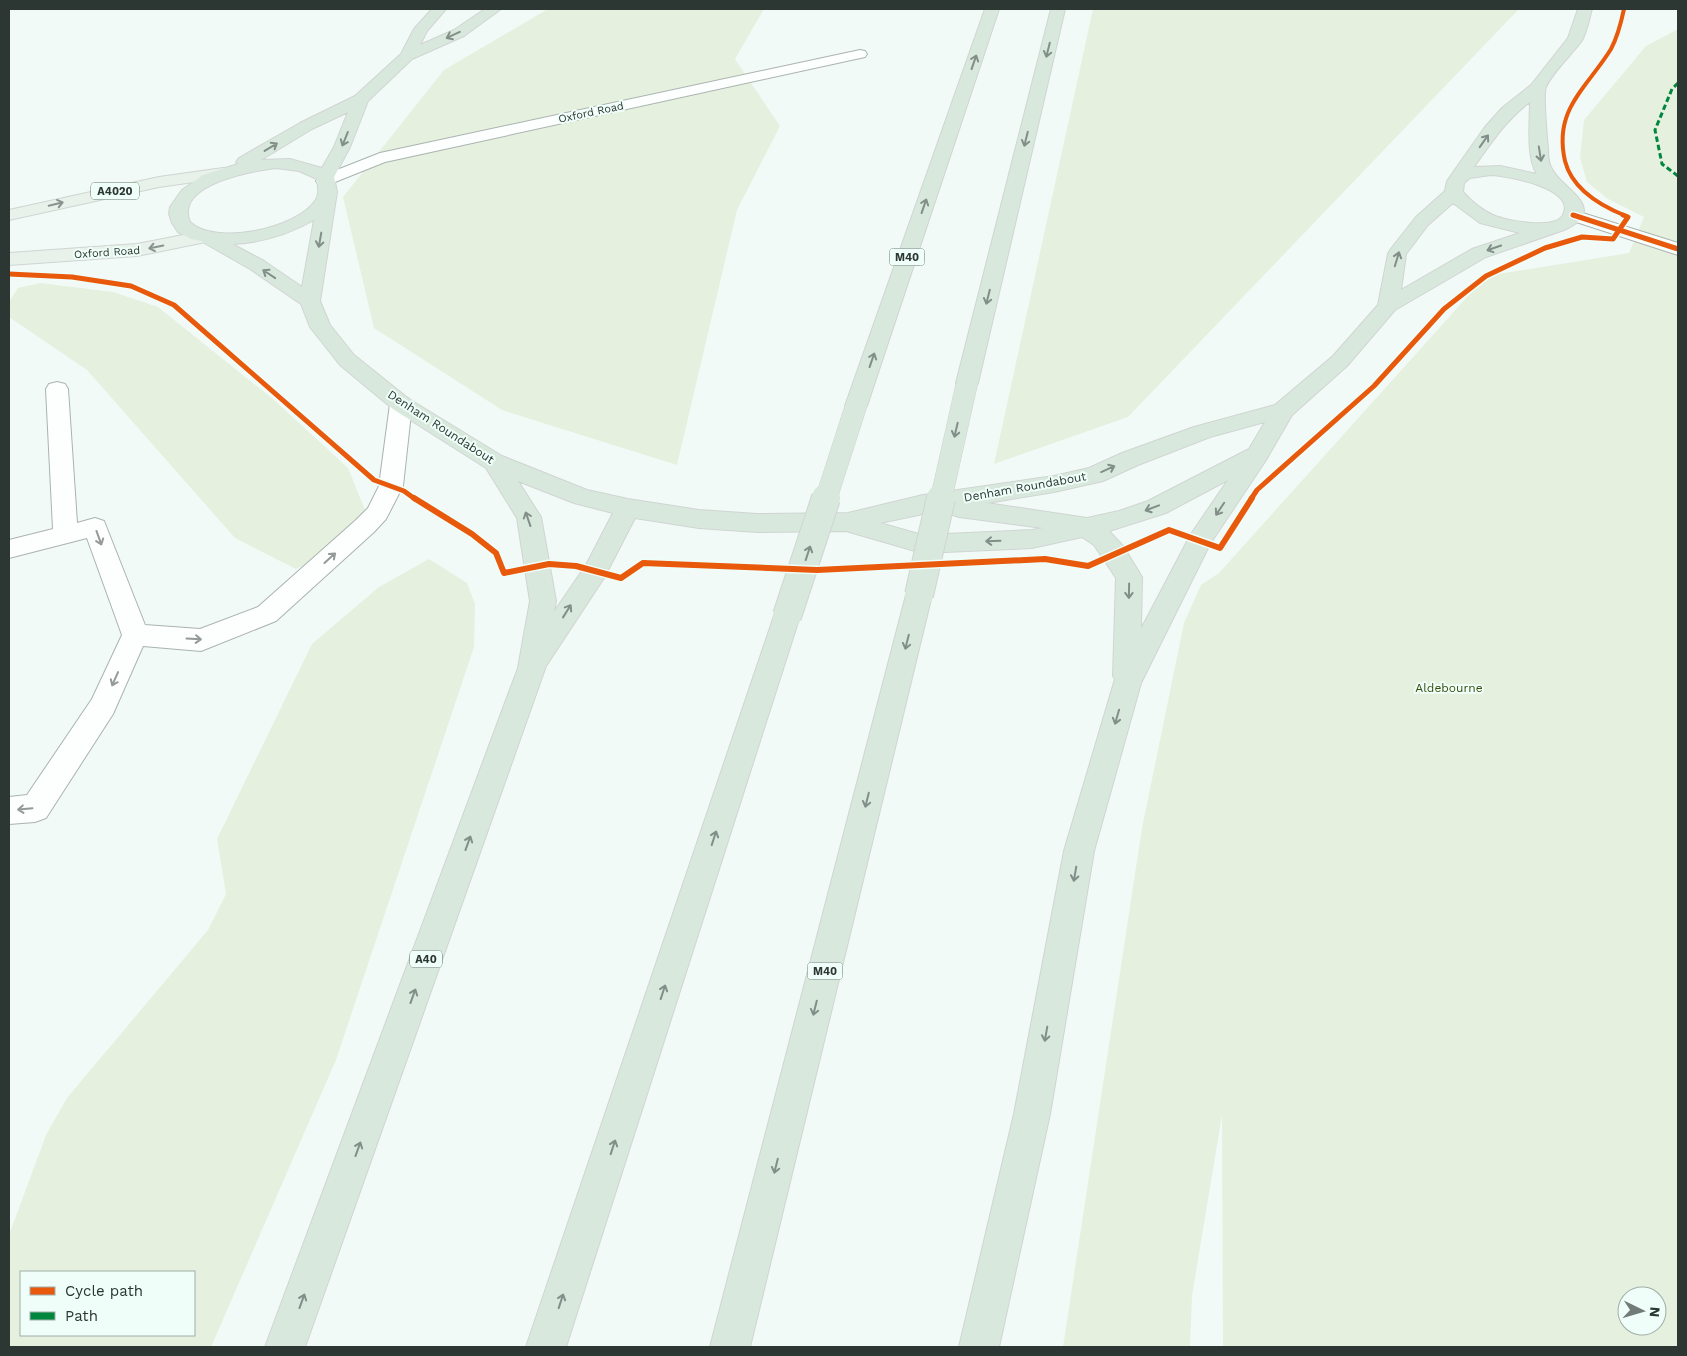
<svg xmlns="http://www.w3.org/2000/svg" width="1687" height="1356" font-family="'Work Sans',sans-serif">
  <rect width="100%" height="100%" fill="#f2faf7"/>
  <!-- green -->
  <g fill="#e5f0df" fill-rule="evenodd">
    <polygon points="548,9 764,9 735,59 780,126 737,210 677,465 502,410 374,328 343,197 444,70"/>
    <polygon points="1093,9 1519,9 1128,417 994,464"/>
    <path d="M1678,29V1347H1223L1222,1115L1192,1296L1190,1347H1063L1142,828L1184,623L1201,585L1219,573L1486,276L1629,253L1644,217L1608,199L1587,182L1580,158L1584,120L1646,46ZM1627,1296H1657V1326H1627Z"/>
    <polygon points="40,283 113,292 158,307 273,399 348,468 370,522 348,543 296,569 235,538 87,370 9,317 9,302 18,288"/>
    <path d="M429,559L467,583L475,604L474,647L336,1060L211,1347H9V1235L46,1135L67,1098L208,930L226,894L217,839L312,644L379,587ZM194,1272V1335H21V1272Z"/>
  </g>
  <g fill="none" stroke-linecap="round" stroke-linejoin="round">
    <!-- minor casing -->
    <g stroke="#aab3b0" stroke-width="2">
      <g id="minor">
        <polygon points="860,50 865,51 867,54 865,57 385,162 325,186 319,185 316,181 319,177 380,153"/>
        <polygon points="1573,210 1678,243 1678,255 1567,219 1564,215 1567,211"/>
        <polygon points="57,382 65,384 68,389 77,523 95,518 104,521 145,625 200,629 258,607 356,520 368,508 379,486 390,404 393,399 401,397 409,399 412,404 403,486 386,519 374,532 276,621 201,651 143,646 113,714 46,818 35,822 9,824 9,797 27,795 92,699 122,635 87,538 9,558 9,540 53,529 46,389 49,384"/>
      </g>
    </g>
    <!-- major casing -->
    <g stroke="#d0d5d3" stroke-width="2">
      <g id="major">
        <polygon points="223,168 229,169 232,173 229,177 159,187 9,220 9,210 159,177"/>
        <polygon points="204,231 211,233 213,237 211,241 137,256 9,265 9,253 137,244"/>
      </g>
    </g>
    <!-- highway casing -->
    <g stroke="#d0d5d3" stroke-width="2">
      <g id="highway">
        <path d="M432,9H446L427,31L420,45L454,30L485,9H501L464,36L412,59L368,101L350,147L334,177L337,192L320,301L330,325L354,355L409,399L502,456L587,490L628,499L699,510L757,514L848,513L923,495L1054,476L1089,468L1122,453L1194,427L1275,405L1333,356L1378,305L1388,254L1390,250L1416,217L1445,191L1447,181L1485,127L1502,108L1531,85L1568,38L1578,9H1592C1589,19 1587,33 1581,42C1571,55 1552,73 1546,87C1543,93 1547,139 1548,148C1548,154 1548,162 1551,167C1559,188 1612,208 1564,230L1486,257L1395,310L1347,366L1292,415L1266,460L1210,544L1141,683L1094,851L1050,1114L999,1347H959L1014,1114L1064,851L1115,679L1113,676L1116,578L1094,545L1082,537L1032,548L922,553L846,531L757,532L699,528L635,518L604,578L546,666L305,1347H265L518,668L530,601L517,518L486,468L393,409L340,365L310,327L301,304L250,269L201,241L191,239L178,232L172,223L169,214L170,207L182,190L203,175L238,164L236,162L239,158L300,123L355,96L401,54L414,29ZM1530,102C1530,121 1526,158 1537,174L1500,166L1474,167C1491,143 1506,120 1530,102ZM348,112L334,147L322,168L290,159L261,160L312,129ZM276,168L299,171L317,179C318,188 320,194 315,201C296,229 215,246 190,222C174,184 253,171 276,168ZM1491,175C1507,176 1577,188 1563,215C1556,230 1506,221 1493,215C1482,210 1472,202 1463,192L1464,183L1470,178ZM1453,203L1480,223L1520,233L1472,249L1401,290L1406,254L1428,225ZM314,220L302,287L264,261L232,244C261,243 289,234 314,220ZM1265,422L1249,449L1148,501L1119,511L1087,518L987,503L1054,492L1103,481L1138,465L1210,437ZM1228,480L1191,534L1141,629L1142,577L1123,546L1109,531L1166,513ZM518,481L574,503L613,513L586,565L554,612L556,601L541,517ZM947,509L950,514L959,517L1043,528L1032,530L922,535L880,523Z"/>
        <polygon points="985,9 999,9 867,406 864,411 856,413 848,411 845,406"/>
        <polygon points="1051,9 1065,9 978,383 975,388 967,390 959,388 956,383"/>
        <polygon points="919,585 928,588 932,595 750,1347 710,1347 906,595 910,588"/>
        <polygon points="787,606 796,609 800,616 566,1347 526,1347 774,616 778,609"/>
      </g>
    </g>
    <!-- minor -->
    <use href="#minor" fill="#fdfefe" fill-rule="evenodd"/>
    <!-- major -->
    <use href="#major" fill="#e8f1ea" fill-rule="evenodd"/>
    <!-- highway -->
    <use href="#highway" fill="#d8e8dd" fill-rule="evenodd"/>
    <!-- highway-bridge-far1 casing -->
    <g stroke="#d0d5d3" stroke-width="22" stroke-linecap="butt">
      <g id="highway-bridge-far1">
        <polyline points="826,499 856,406"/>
        <polyline points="941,499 967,383"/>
      </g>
    </g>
    <!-- highway-bridge casing -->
    <g stroke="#d0d5d3" stroke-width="30" stroke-linecap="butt">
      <g id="highway-bridge">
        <polyline points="919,595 941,498"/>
        <polyline points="787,616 826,498"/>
      </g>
    </g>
    <!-- highway-bridge-far1 -->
    <use href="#highway-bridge-far1" stroke="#d8e8dd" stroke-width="21"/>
    <!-- highway-bridge -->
    <use href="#highway-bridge" stroke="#d8e8dd" stroke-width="28"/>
    <!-- quiet -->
    <polyline stroke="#00873e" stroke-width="3" stroke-dasharray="5.5 3" stroke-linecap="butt" points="1678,83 1672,89 1655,130 1662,164 1678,176"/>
    <!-- cycleway-far2 casing -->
    <g stroke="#effef8" stroke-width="5.5">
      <g id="cycleway-far2">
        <path d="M1624,9C1621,23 1618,36 1611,49C1587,88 1553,109 1565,161C1572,189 1601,206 1626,216"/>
        <polyline points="1573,215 1576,216"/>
      </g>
    </g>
    <!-- cycleway-far1 casing -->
    <g stroke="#effef8" stroke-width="8">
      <g id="cycleway-far1">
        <polyline points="1573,215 1678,249"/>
        <polyline points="9,274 72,277 131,286 174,305 374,480 404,491 415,499"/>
        <polyline points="1251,499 1257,490 1374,386 1444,309 1486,276 1545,248 1582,237 1613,239 1628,217 1623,215"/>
      </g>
    </g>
    <!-- cycleway casing -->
    <g stroke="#effef8" stroke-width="9">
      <polyline id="cycleway" points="414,498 472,534 496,553 504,573 549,564 576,566 621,578 643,563 817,570 1045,559 1088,566 1169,530 1220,548 1252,498"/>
    </g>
    <!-- cycleway-far2 -->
    <use href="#cycleway-far2" stroke="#e8590c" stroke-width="4"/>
    <!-- cycleway-far1 -->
    <use href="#cycleway-far1" stroke="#e8590c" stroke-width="5"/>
    <!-- cycleway -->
    <use href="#cycleway" stroke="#e8590c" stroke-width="6"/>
  </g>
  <!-- one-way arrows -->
  <defs><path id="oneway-shaft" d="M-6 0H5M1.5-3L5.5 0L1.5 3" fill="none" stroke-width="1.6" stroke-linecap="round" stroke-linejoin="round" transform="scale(1.25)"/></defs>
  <g stroke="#828f88">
    <use href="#oneway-shaft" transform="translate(453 35) rotate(155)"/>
    <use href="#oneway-shaft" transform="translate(1048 50) rotate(104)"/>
    <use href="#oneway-shaft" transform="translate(974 62) rotate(-71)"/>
    <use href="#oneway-shaft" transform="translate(345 139) rotate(112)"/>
    <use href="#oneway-shaft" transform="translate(1026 139) rotate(104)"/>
    <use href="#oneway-shaft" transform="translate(1484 141) rotate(-55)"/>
    <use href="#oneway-shaft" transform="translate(271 147) rotate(-31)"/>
    <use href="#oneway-shaft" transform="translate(1540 154) rotate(81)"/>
    <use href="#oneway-shaft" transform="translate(924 206) rotate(-71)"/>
    <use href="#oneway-shaft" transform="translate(320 240) rotate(100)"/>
    <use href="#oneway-shaft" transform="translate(1494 248) rotate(161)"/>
    <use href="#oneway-shaft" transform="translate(1397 259) rotate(-73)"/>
    <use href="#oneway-shaft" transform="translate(269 274) rotate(-146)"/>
    <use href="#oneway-shaft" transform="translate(988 297) rotate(104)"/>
    <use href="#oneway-shaft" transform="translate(872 360) rotate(-71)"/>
    <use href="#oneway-shaft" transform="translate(956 430) rotate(103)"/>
    <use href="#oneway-shaft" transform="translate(1108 469) rotate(-24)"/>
    <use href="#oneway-shaft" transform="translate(1152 508) rotate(159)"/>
    <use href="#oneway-shaft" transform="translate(1220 509) rotate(124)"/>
    <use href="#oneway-shaft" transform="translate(528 519) rotate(-109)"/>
    <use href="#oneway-shaft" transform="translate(993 541) rotate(178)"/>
    <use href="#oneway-shaft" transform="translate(808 553) rotate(-72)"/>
    <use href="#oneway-shaft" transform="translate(1129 591) rotate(91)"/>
    <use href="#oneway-shaft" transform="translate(567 611) rotate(-58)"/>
    <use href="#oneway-shaft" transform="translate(907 642) rotate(104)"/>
    <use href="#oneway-shaft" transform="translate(1117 717) rotate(106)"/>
    <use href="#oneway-shaft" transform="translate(867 800) rotate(104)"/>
    <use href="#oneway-shaft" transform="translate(714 838) rotate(-72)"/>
    <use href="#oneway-shaft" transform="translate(468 843) rotate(-70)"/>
    <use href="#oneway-shaft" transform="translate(1075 874) rotate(100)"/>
    <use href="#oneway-shaft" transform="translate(663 992) rotate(-72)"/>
    <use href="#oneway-shaft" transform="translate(413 996) rotate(-70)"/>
    <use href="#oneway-shaft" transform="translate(815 1008) rotate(104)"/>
    <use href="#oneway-shaft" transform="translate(1046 1034) rotate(100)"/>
    <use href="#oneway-shaft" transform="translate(613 1147) rotate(-72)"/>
    <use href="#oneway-shaft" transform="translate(358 1149) rotate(-70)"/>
    <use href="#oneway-shaft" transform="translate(776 1166) rotate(104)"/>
    <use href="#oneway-shaft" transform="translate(302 1301) rotate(-70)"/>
    <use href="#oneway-shaft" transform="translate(561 1301) rotate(-72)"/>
  </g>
  <g stroke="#8a948e">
    <use href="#oneway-shaft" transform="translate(56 204) rotate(-13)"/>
    <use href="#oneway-shaft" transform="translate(156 247) rotate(168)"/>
  </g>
  <g stroke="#949a98">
    <use href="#oneway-shaft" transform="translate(99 538) rotate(70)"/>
    <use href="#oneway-shaft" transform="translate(330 558) rotate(-42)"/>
    <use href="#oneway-shaft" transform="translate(194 639) rotate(3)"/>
    <use href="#oneway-shaft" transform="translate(115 679) rotate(114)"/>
    <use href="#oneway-shaft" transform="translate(25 809) rotate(175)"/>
  </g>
  <g text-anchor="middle" stroke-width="4" stroke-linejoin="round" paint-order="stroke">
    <!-- far-street labels -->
    <g font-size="11" fill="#2c3632" stroke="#effef8">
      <text transform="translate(591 112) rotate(-12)" y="4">Oxford Road</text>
      <text transform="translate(107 252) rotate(-4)" y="4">Oxford Road</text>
    </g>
    <!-- shield labels -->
    <g fill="#effef8" stroke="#66726d" stroke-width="1">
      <rect x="91" y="182.5" width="48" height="17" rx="4"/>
      <rect x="889.5" y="248.5" width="35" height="17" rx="4"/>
      <rect x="410" y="950.5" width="32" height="17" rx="4"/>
      <rect x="807.5" y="962.5" width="35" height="17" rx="4"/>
    </g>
    <g font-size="11" font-weight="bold" fill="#2c3632">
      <text x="115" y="195">A4020</text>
      <text x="907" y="261">M40</text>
      <text x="426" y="963">A40</text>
      <text x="825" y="975">M40</text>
    </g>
    <!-- street labels -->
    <g font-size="12" fill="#2c3632" stroke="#effef8">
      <text transform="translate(441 427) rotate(33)" y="4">Denham Roundabout</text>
      <text transform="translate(1025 487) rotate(-10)" y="4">Denham Roundabout</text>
    </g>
    <!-- park labels -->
    <g font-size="12" fill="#364e0b" stroke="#effef8">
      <text x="1449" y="692">Aldebourne</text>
    </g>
  </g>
  <!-- border -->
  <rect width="1687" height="1356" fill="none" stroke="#2c3632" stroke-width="20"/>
  <!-- legend -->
  <rect x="20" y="1271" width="175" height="65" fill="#effef8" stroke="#a1aea9"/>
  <rect x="30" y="1287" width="25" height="8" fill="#e8590c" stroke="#a1aea9"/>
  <text x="65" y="1296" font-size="15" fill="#2c3632">Cycle path</text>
  <rect x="30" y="1312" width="25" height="8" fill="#00873e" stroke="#a1aea9"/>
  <text x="65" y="1321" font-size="15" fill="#2c3632">Path</text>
  <!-- north arrow -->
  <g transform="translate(1642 1311) rotate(95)"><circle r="24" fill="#effef8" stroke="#a1aea9"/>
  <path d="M0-4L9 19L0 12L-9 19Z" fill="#717b77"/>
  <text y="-8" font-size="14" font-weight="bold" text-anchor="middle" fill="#2c3632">N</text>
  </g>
</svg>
